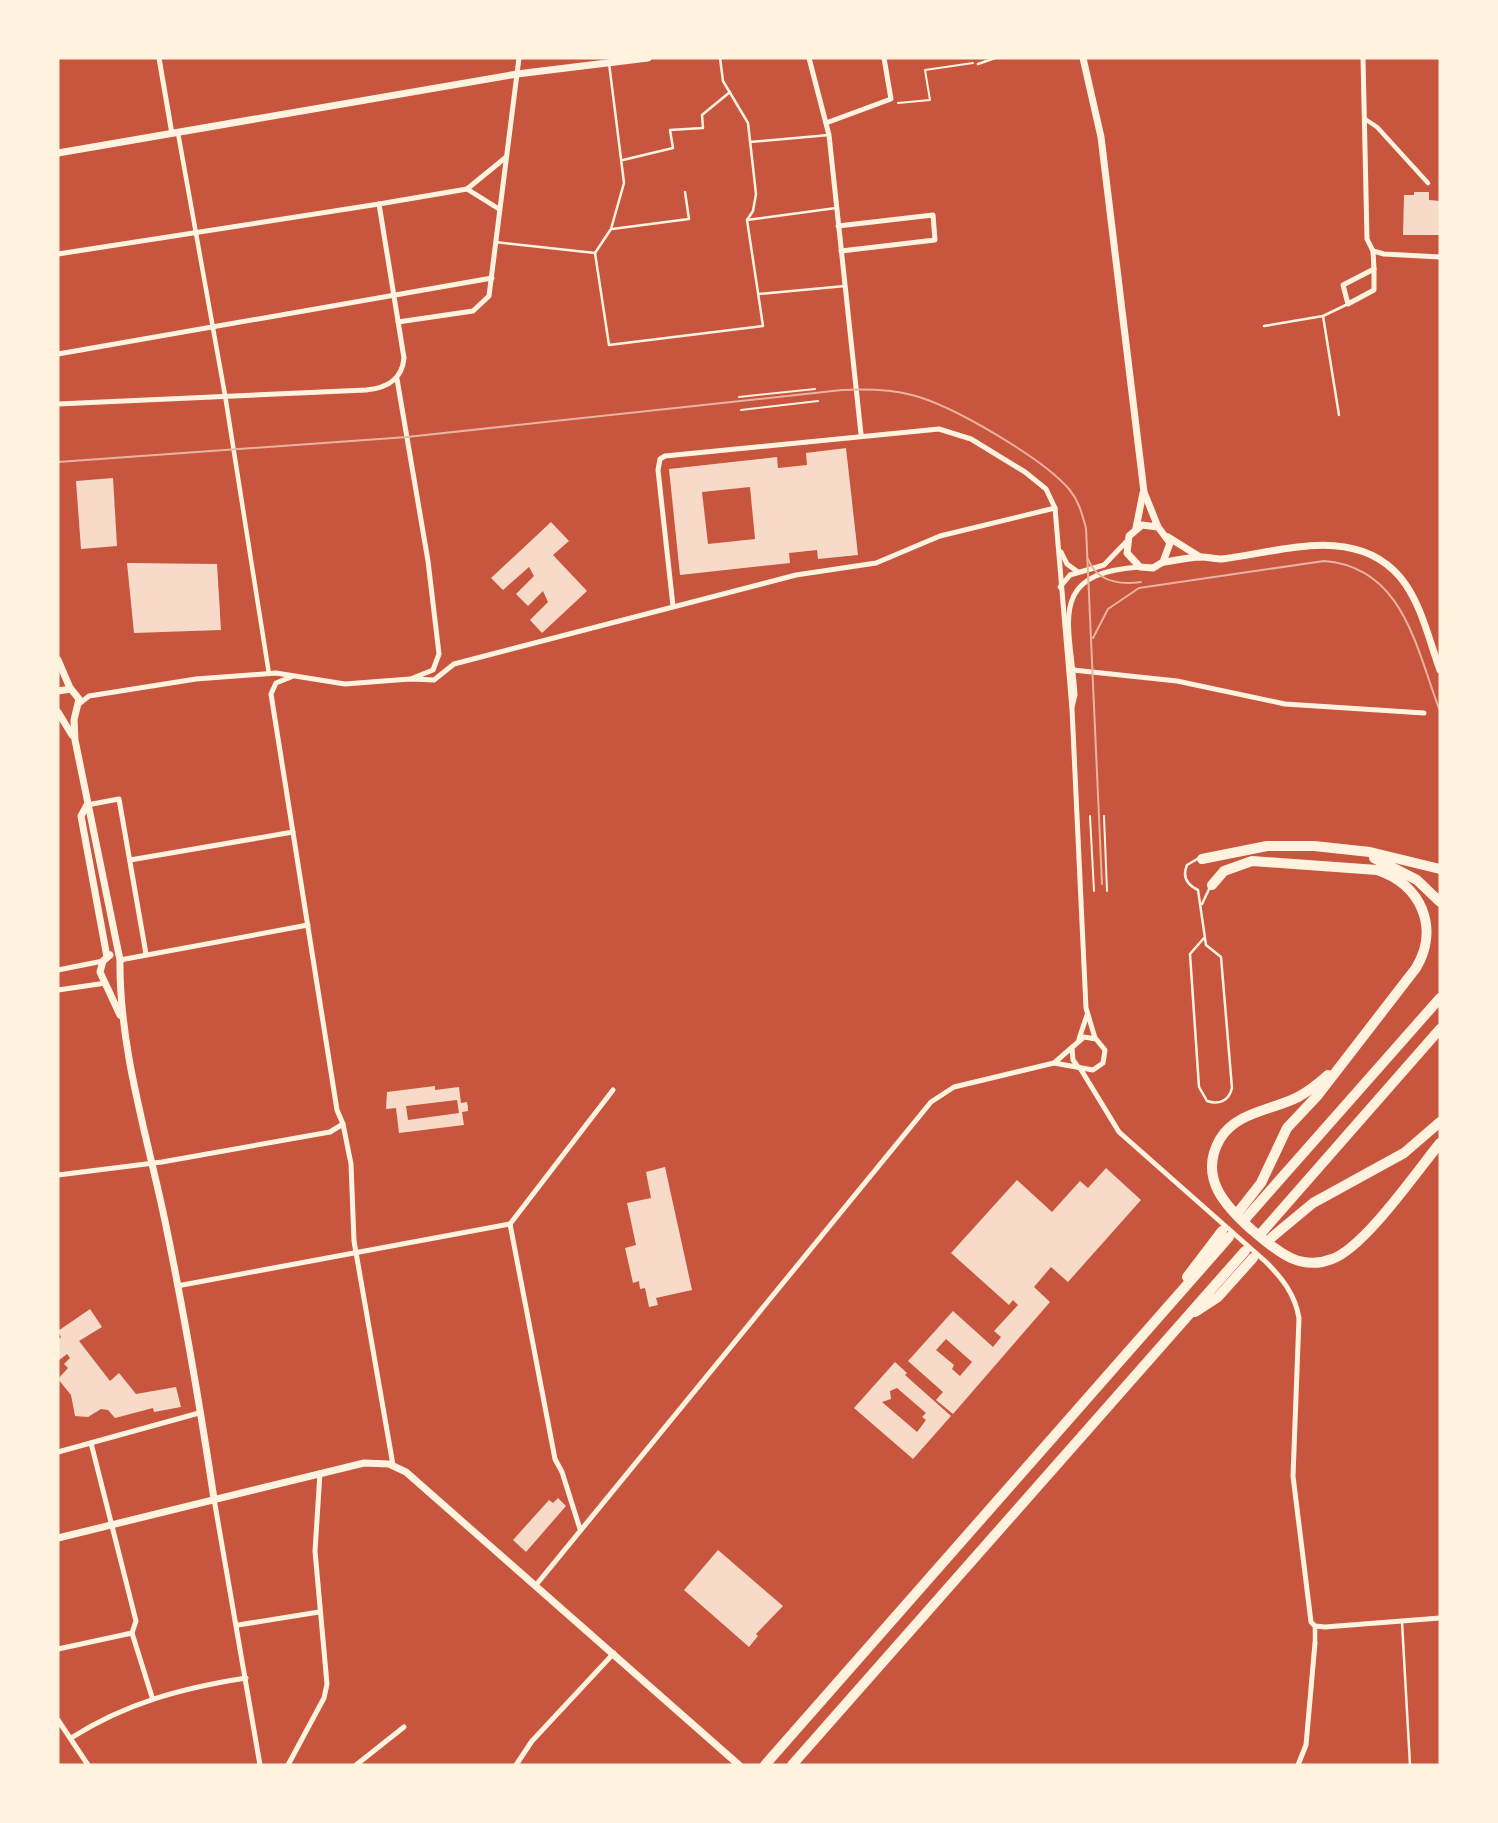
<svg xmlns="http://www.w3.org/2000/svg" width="1498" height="1823" font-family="'IBM Plex Sans',sans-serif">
  <rect width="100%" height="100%" fill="#c8553d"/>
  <!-- building -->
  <g fill="#f7dbc8" fill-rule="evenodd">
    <polygon points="1414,192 1429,192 1429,200 1440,201 1440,235 1403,235 1404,195 1414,195"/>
    <path d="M846,448L858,555L818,559L817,550L789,553L790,563L680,575L669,469L777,457L778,468L807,465L806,453ZM750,487L755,539L708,544L702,492Z"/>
    <polygon points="113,478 117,546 81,549 76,481"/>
    <polygon points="551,522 569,541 553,555 587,591 542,633 530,620 548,602 543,591 528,606 516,594 534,576 529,567 503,590 491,578"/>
    <polygon points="127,563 217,564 221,630 134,633"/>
    <path d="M435,1086V1090L459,1087L461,1103L467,1102L468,1107V1111L462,1112L464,1125L399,1133L396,1108L386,1109L387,1092ZM457,1100L459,1113L408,1120L406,1106Z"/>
    <polygon points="665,1167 692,1290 656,1298 658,1305 649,1307 645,1288 640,1289 639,1281 633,1283 625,1248 636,1245 627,1203 651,1198 646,1172"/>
    <path d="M1106,1168L1141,1200L1068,1282L1051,1267L1034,1287L1050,1302L953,1414L936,1400L943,1392L908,1361L953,1311L993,1347L1001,1337L994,1331L1018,1305L1013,1300L1009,1305L951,1253L1017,1180L1052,1212L1080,1181L1088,1188ZM946,1339L972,1362L960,1376L952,1369L954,1365L936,1350Z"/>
    <polygon points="90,1309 102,1327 79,1341 110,1381 119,1373 136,1394 176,1387 181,1407 154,1412 153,1408 115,1418 108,1410 101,1409 88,1417 75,1416 71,1395 58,1379 68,1368 64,1364 70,1358 67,1354 58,1361 58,1340 61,1337 58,1331"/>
    <path d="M895,1362L907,1373L905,1375L951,1416L913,1459L854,1408ZM897,1388L926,1413L922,1417L926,1420L917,1432L882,1402L891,1399L890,1391Z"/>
    <polygon points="558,1498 566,1506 526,1552 513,1540 549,1500 553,1503"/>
    <polygon points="718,1550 783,1606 756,1634 758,1636 749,1647 684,1590"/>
  </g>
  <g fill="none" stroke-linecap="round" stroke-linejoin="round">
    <!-- path -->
    <g stroke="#fff3e0" stroke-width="2">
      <polyline points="898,103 930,100 925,70 973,63"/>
      <polyline points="739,397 815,389"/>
      <polyline points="741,410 818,401"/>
      <polyline points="1090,816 1094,891"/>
      <polyline points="1104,816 1107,891"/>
    </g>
    <!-- service -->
    <g stroke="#fff3e0" stroke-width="2.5">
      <polyline points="978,64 995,58"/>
      <polyline points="750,142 829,135"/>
      <polyline points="623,160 673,148 670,130 703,128 702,115 730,92"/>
      <polyline points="747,220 836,208"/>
      <polyline points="612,229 689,219 685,192"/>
      <polyline points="495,242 595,253 611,229 624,183 609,63"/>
      <polyline points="595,253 609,345 763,326 747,220 753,211 756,194 748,123 723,81 720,58"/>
      <polyline points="759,294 845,286"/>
      <polyline points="1323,316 1339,415"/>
      <polyline points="1264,326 1323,316 1348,304"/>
      <path d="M1199,858L1187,865C1182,877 1187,885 1198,890L1206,945L1221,957L1232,1088C1229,1101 1219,1105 1207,1101L1199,1087L1190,954L1204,938"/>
      <polyline points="1202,904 1211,885"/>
      <polyline points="1402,1622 1410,1765"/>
    </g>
    <!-- pedestrian -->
    <g stroke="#fff3e0" stroke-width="4.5">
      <polyline points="1365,119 1377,127 1428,183"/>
      <polyline points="178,133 225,395 269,674"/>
      <polyline points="1315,1643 1315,1626"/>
    </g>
    <!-- minor -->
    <g stroke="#fff3e0" stroke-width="5">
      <polyline points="159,58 172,134"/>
      <polyline points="809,58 829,135 861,434"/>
      <polyline points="1363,58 1367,239 1373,251 1374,269"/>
      <polyline points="826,123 891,99 884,58"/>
      <polyline points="467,189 499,209"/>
      <polyline points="838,226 933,215 935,240 841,251"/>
      <polyline points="1373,251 1384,254 1440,257"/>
      <polyline points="58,254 379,204"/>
      <polygon points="1374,269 1374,290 1348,304 1343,285"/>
      <polyline points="398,322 473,311 489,296 519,58"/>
      <polyline points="58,354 492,278"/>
      <polyline points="397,379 428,561 439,654 433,670 413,678"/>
      <path d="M58,404L366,390C387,388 402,380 404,358L379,204L467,189L505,158"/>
      <polyline points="1061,552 1067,564 1078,572"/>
      <polyline points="1060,587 1070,575 1104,565 1127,541"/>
      <polyline points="673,606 658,470 660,459 665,456 939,429 971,439 1025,472 1046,489 1055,508 1072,709 1086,1008 1095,1038"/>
      <polyline points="1073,670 1177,681 1285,704 1424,713"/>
      <polyline points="291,677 276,683 271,694 337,1110 343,1124 351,1164 354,1241 393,1465"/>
      <polyline points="79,704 89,696 196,679 276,673 345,684 410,679 434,680 454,664 796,575 876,563 940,536 1055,508"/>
      <path d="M1072,707L1075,695C1071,625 1044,573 1140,567"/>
      <polyline points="87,805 119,799 146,954"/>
      <polyline points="130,860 293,832"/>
      <polyline points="120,960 308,925"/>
      <polyline points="58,970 103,961"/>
      <polyline points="58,990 106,983"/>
      <polyline points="1079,1039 1087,1015"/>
      <polyline points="1072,1048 1073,1060 1078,1067"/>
      <path d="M1080,1068L1119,1132L1266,1262C1282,1278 1295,1294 1299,1318L1293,1476L1311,1622L1315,1626L1325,1627L1440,1618"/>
      <polyline points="58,1175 162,1162 330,1132 343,1124"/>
      <polyline points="510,1224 555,1459 562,1472 580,1529"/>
      <polyline points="177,1286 510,1224 613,1090"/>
      <polyline points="91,1443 136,1621 132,1633"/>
      <polyline points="58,1452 199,1413"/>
      <polyline points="214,1499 260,1765"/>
      <polyline points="536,1585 931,1102 954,1087 1054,1063 1093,1070 1103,1063 1105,1050 1096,1039 1084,1037 1054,1063"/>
      <polyline points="238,1625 319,1612"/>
      <polyline points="132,1633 152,1697"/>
      <polyline points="58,1649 132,1633"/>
      <polyline points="58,1720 88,1765"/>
      <path d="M71,1738C126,1703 182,1688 246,1678"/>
      <polyline points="288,1765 324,1698 327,1684 315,1551 320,1473"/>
      <polyline points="356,1765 404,1727"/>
      <polyline points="516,1765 532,1741 614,1653"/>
      <polyline points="1298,1765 1306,1745 1315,1643"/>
    </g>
    <!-- tertiary -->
    <g stroke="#fff3e0" stroke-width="7">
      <polyline points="1083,58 1101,137 1144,492 1158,527 1170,543 1163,562 1153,568 1140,567 1127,553 1129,536 1142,525 1158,527"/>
      <polyline points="58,153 517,74 648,58"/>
      <polyline points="1136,528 1143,493"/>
      <polyline points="1168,537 1200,557"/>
      <path d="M1164,562C1175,561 1189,557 1201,557C1208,557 1215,559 1222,559C1280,552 1355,524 1400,577C1421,602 1429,640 1440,670"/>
      <polyline points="58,660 70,688"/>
      <path d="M58,691L71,689L79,699L74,720L75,740L120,960C119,1048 147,1135 165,1221C184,1313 200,1406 214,1499"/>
      <polyline points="58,712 72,735"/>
      <polyline points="87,805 81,816 107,957"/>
      <polyline points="110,955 103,961 100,972 120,1015"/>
      <polyline points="58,1538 364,1463 389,1464 406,1472 739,1765"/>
    </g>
    <!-- motorway -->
    <g stroke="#fff3e0" stroke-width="10">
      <polyline points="1374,858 1417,880 1440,902"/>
      <polyline points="1202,859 1267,846 1314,846 1370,852 1440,869"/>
      <path d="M1212,885L1224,871L1252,861L1377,870C1421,884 1440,928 1416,968L1318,1095L1287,1128L1261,1183L1239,1211"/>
      <path d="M1328,1075C1319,1083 1309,1091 1298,1097C1273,1110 1236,1112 1220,1139C1198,1177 1225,1206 1252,1230C1276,1250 1299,1272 1332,1259C1364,1248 1417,1171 1440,1143"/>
      <polyline points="1246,1218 1440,998"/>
      <polyline points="1263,1231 1440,1029"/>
      <polyline points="1271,1238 1313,1203 1404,1153 1440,1122"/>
      <polyline points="1187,1277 1222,1231"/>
      <polyline points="1195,1312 1218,1297 1253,1258"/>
      <polyline points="765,1765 1229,1237"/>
      <polyline points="792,1765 1245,1251"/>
    </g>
    <!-- tram -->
    <g stroke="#e9b49f" stroke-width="2">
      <path d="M58,462L407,437L842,390C866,389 889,389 912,395C952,405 1042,458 1069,489C1079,501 1082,514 1086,528L1102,884"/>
      <path d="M1088,559C1097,582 1119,585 1141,582"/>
      <path d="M1093,638L1108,609L1139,588L1324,561C1404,567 1416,649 1440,711"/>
    </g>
  </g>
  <!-- border -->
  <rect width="1498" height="1823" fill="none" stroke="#fff3e0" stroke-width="119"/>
</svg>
